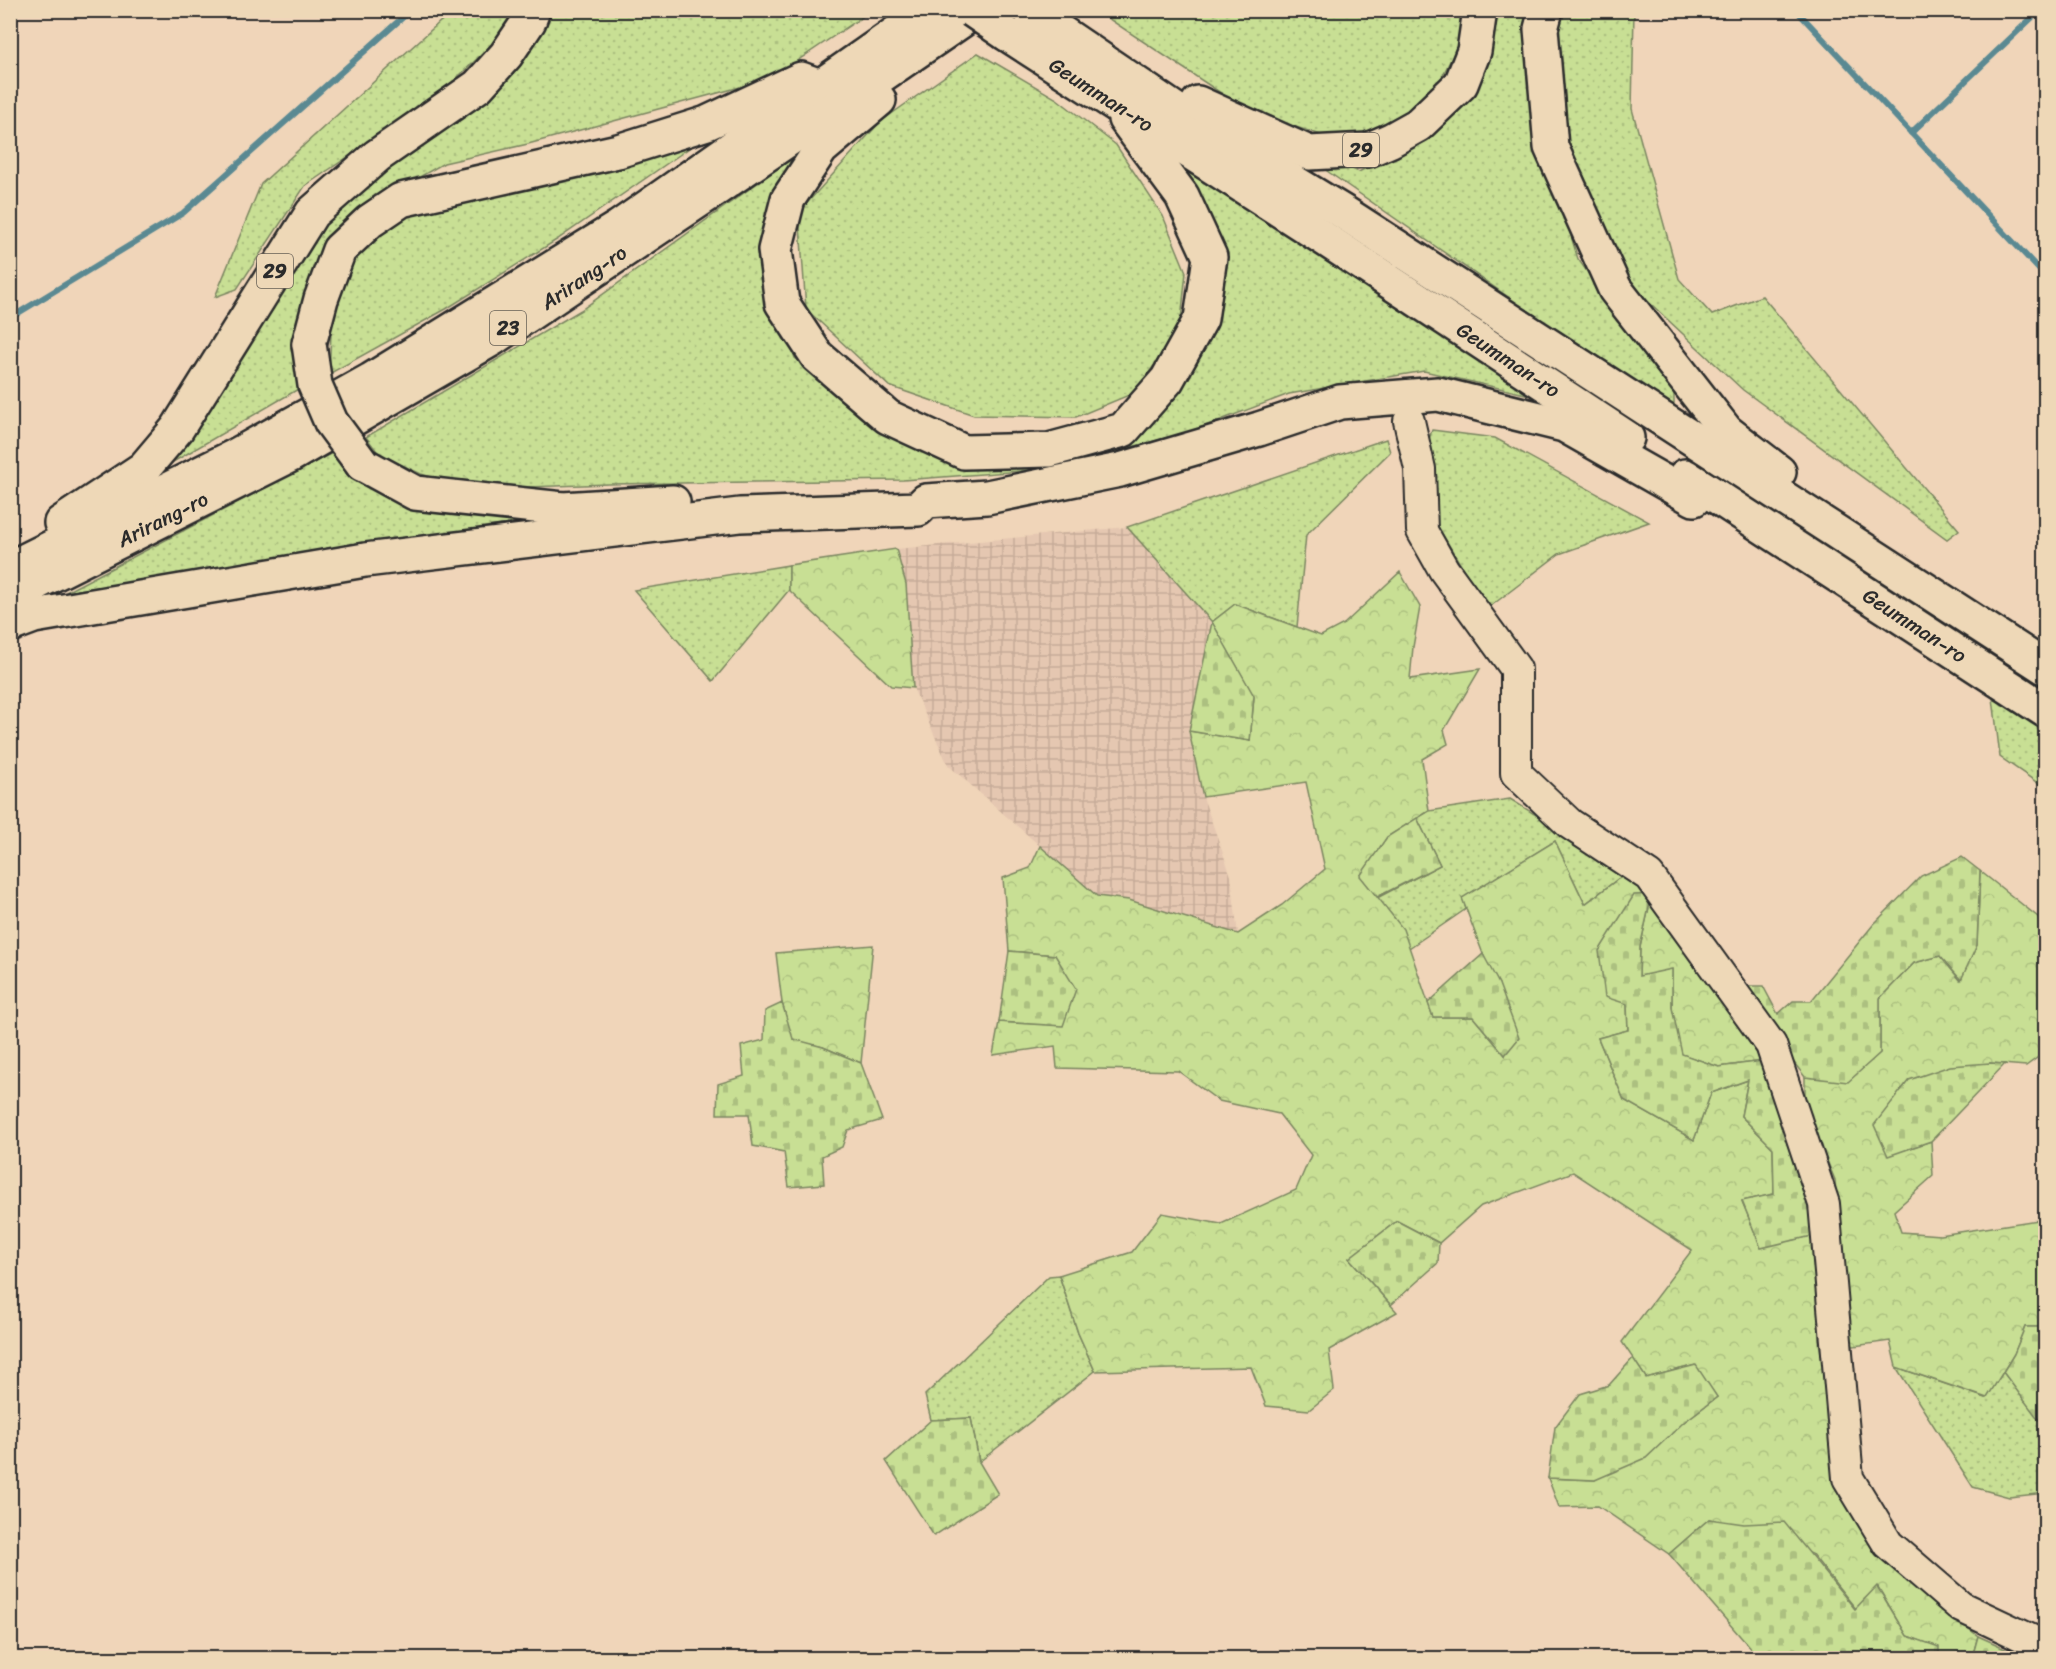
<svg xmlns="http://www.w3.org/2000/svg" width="2056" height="1669" font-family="Sriracha,sans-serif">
  <defs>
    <pattern id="industrial-grid" width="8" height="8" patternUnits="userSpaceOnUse" patternTransform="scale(1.5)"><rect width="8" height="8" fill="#e5c7b1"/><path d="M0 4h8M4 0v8" fill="none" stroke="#c5ab98"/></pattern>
    <pattern id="grass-dots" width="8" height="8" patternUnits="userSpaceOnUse" patternTransform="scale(1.5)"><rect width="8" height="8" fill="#c8df94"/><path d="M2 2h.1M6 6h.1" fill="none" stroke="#acc080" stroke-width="1.8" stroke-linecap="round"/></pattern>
    <pattern id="forest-crowns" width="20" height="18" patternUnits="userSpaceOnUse" patternTransform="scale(1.5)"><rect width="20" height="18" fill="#c8df94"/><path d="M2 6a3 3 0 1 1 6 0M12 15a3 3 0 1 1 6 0" fill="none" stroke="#acc080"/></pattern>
    <pattern id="cemetery-stones" width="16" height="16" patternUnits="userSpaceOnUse" patternTransform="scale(1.5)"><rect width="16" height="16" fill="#c8df94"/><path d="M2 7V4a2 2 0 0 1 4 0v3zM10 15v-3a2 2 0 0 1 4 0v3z" fill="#acc080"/></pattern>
  </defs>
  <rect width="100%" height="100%" fill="#f0d5b9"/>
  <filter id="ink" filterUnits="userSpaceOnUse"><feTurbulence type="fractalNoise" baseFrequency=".0167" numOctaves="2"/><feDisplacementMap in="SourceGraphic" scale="12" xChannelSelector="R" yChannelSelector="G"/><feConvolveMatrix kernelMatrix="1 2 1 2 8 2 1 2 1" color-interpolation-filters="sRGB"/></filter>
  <g filter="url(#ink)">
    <!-- industrial -->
    <polygon fill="url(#industrial-grid)" points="1127,527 1212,622 1189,732 1203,797 1231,876 1238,935 1129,900 1097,896 948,765 913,688 906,584 896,549"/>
    <!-- grass -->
    <g fill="url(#grass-dots)" stroke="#7a8560" stroke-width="1.5">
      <polygon points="1465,10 1467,28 1432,96 1382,131 1331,138 1251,113 1097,11"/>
      <polygon points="452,11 513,11 502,35 439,95 305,186 237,289 215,297 261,184"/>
      <polygon points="544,11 871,11 770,79 528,144 444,163 346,219 317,262 294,333 300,388 154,473 219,394 254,324 311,229"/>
      <polygon points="1488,11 1530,11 1535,119 1578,259 1674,393 1674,412 1288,144 1359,172 1422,138"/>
      <polygon points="1562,11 1634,11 1632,109 1679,279 1712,315 1762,296 1959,530 1947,539 1743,390 1622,277 1568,145 1556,31"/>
      <polygon points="978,53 1057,99 1116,145 1163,216 1186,272 1180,330 1134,393 1076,417 974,415 889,386 806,309 799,212 880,122"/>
      <polygon points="708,135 558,239 446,309 329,374 332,314 358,249 408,211"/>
      <polygon points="1164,149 1534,396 1424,371 1289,394 1189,432 1047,469 903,480 609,484 502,488 462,486 421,474 379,454 366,437 581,310 791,159 762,261 795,358 915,445 982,464 1155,417 1219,270"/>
      <polygon points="1432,430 1495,438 1649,522 1559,554 1487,609 1431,515 1427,445"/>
      <polygon points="1386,439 1390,452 1306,535 1297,627 1235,604 1212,622 1127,527"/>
      <polygon points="336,451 401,501 561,516 66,592"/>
      <polygon points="789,565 789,590 713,681 634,590"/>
      <polygon points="1993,698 2045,731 2045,788 2000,757"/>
      <polygon points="1510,799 1631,873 1618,879 1585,904 1555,841 1463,898 1466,909 1409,948 1395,919 1377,898 1440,865 1417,818 1429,811"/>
      <polygon points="1059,1275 1078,1333 1095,1371 979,1462 971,1418 931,1420 925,1395 1049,1276"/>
      <polygon points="1896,1367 1986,1398 2003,1372 2039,1419 2045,1417 2045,1493 2009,1497 1973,1487"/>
    </g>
    <!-- forest -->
    <g fill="url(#forest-crowns)" stroke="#7a8560" stroke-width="1.5">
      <polygon points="896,549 906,584 913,688 891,686 789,590 789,565"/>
      <polygon points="1400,572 1420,607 1413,647 1410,679 1480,669 1444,730 1448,744 1422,759 1429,811 1387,837 1361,876 1403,929 1433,1017 1473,1017 1505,1055 1499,984 1486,962 1462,898 1555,841 1585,904 1618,879 1631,873 1652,894 1762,1061 1719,1067 1681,1054 1672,1008 1672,970 1639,977 1640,947 1652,894 1627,1004 1628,1030 1598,1038 1624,1100 1694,1140 1711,1093 1748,1080 1741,1116 1773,1148 1774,1194 1742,1201 1761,1247 1816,1235 1819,1339 1840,1497 1956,1619 1978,1636 1972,1658 1939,1658 1938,1647 1907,1636 1878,1587 1856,1609 1812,1554 1739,1525 1709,1519 1669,1554 1598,1506 1559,1507 1548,1478 1595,1480 1684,1422 1717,1397 1695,1365 1646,1378 1622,1342 1692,1250 1573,1172 1481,1206 1439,1243 1397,1221 1349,1258 1397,1312 1329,1350 1334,1390 1309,1410 1266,1406 1251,1367 1095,1371 1078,1333 1059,1275 1132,1252 1162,1213 1221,1224 1296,1190 1311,1155 1279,1114 1219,1101 1178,1071 1057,1068 1055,1046 993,1055 999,1022 1063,1025 1055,955 1009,951 1003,878 1030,868 1040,846 1097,896 1129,900 1238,934 1282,905 1325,869 1306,782 1203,797 1189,731 1250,741 1254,697 1212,622 1235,604 1321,636 1344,624"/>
      <polygon points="1980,871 2038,917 2045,933 2045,1052 2026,1066 1990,1063 1888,1155 1931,1141 1933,1176 1894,1211 1901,1232 1940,1235 2045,1219 2045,1327 2025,1327 2014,1354 1987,1398 1896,1367 1890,1341 1847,1347 1835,1180 1805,1108 1805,1077 1848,1081 1880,1053 1880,998 1914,963 1940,956 1960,980 1977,945"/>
      <polygon points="873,945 861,1063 823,1047 792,1040 782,1003 776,953"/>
    </g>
    <!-- cemetery -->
    <g fill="url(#cemetery-stones)" stroke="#7a8560" stroke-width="1.5">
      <polygon points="1212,622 1254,696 1250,741 1189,731"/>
      <polygon points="1417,818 1440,865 1377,897 1360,876 1387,837"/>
      <polygon points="1962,857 1980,871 1977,945 1961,980 1940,956 1914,963 1880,998 1880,1053 1848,1082 1805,1077 1735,986 1763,986 1778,1014 1793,1001 1811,1001 1873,925 1921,876"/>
      <polygon points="1652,894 1640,947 1639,976 1672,969 1672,1008 1682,1054 1719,1067 1762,1061 1800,1161 1816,1235 1761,1248 1742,1201 1774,1194 1773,1148 1741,1116 1748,1080 1711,1093 1694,1140 1624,1100 1598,1038 1628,1030 1627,1004 1605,997 1599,951 1634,895"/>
      <polygon points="1009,951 1055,955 1076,989 1063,1026 999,1022"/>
      <polygon points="1483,954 1499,984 1519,1038 1505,1055 1473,1017 1433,1017 1428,1003"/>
      <polygon points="782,1003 793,1039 823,1047 861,1063 882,1120 848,1130 842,1147 822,1156 824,1184 789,1187 784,1152 753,1146 749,1114 717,1114 718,1084 744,1076 741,1046 764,1040 765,1011"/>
      <polygon points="1990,1063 2005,1064 1931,1141 1888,1156 1874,1125 1909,1080 1950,1066"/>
      <polygon points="1397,1221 1439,1243 1438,1263 1391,1305 1349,1258"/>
      <polygon points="2025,1327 2045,1327 2045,1417 2039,1420 2003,1372 2014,1354"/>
      <polygon points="1633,1358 1646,1378 1696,1365 1717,1397 1684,1422 1646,1458 1595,1480 1548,1478 1555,1427 1580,1394 1609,1385"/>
      <polygon points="971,1418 979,1462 998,1494 934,1536 886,1461 931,1420"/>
      <polygon points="1709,1519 1744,1524 1784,1522 1855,1609 1877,1586 1907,1636 1939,1647 1939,1658 1759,1658 1669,1554"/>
      <polygon points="1978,1636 2027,1658 1972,1658"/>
    </g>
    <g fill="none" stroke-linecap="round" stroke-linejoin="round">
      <!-- stream -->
      <g stroke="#5a8992" stroke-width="6">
        <polyline points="1796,10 2046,277"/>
        <polyline points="1911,133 2040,10"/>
        <polyline points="10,318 183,213 411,10"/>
      </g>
      <!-- minor casing -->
      <g stroke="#2b2b2b" stroke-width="34">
        <polyline id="minor" points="1409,421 1420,469 1422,531 1444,570 1516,669 1516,773 1570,824 1649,876 1771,1045 1824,1204 1848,1478 1888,1544 1961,1607 2046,1647"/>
      </g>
      <!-- highway casing -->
      <g stroke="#2b2b2b" stroke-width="38">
        <g id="highway">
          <polyline points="1028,10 1177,111 1343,212 2046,668"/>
          <polyline points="1546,10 1541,29 1551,147 1615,289 1726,431 1779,472"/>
          <path id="s1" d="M1007,34L1328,241L1627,438"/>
          <polyline points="879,100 821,149 788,199 775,250 782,303 817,356 888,417 964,452 1049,450 1123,430 1167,380 1201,319 1210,257 1182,196 1125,119"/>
          <polyline points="1198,103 1309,153 1368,150 1391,140 1418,125 1461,84 1474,51 1480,10"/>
          <polyline points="309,344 321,299 339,250 370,221 401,200 618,151 707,123 801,79 812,83"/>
          <polyline points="362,464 415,493 563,509 673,502"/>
          <path id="s2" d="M1685,476L2046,711"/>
          <polyline points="61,523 144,468 177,429 312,213 377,156 478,86 506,55 529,21 533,10"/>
          <polyline points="10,568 235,456 371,380 619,227 929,10"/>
          <path id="s3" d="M10,596L291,455L492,339L710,193L977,10"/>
          <polyline points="10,625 34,616 365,560 740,515 918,509 926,501 987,497 1120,470 1259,429 1340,402 1438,394 1564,425 1694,499 1703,488"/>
        </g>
      </g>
      <!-- minor -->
      <use href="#minor" stroke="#eed8b7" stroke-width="30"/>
      <!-- highway -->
      <use href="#highway" stroke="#eed8b7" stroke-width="33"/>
      <!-- highway-bridge casing -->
      <g stroke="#2b2b2b" stroke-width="38" stroke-linecap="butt">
        <g id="highway-bridge">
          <polyline points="972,10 1007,34"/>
          <polyline points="309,344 315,385 331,422 362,464"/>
        </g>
      </g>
      <!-- highway-bridge -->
      <use href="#highway-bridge" stroke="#eed8b7" stroke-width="33"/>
    </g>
  </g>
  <g text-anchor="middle" stroke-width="5" stroke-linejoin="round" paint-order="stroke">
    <!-- shield labels -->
    <g fill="#eed8b7" stroke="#665f55" stroke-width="1.5">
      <rect x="1343" y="133" width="36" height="34" rx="4.5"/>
      <rect x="257" y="254" width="36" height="34" rx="4.5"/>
      <rect x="490" y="311" width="36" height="34" rx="4.5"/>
    </g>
    <g font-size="20" font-weight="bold" fill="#2b2b2b">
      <text x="1361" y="157">29</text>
      <text x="275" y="278">29</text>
      <text x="508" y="335">23</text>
    </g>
    <!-- street labels -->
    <g font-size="21" fill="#2b2b2b" stroke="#eed8b7">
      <text dy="7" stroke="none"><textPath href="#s1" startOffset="112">Geumman-ro</textPath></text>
      <text dy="7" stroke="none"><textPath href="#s3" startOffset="657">Arirang-ro</textPath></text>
      <text dy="7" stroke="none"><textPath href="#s1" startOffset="598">Geumman-ro</textPath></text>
      <text dy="7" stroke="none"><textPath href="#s3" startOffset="171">Arirang-ro</textPath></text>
      <text dy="7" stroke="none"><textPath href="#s2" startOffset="274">Geumman-ro</textPath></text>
    </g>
  </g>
  <!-- margin -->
  <rect width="2056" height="1669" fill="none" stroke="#eed8b7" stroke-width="36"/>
  <rect x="18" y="18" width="2020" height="1633" fill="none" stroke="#2b2b2b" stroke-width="2" filter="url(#ink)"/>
</svg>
